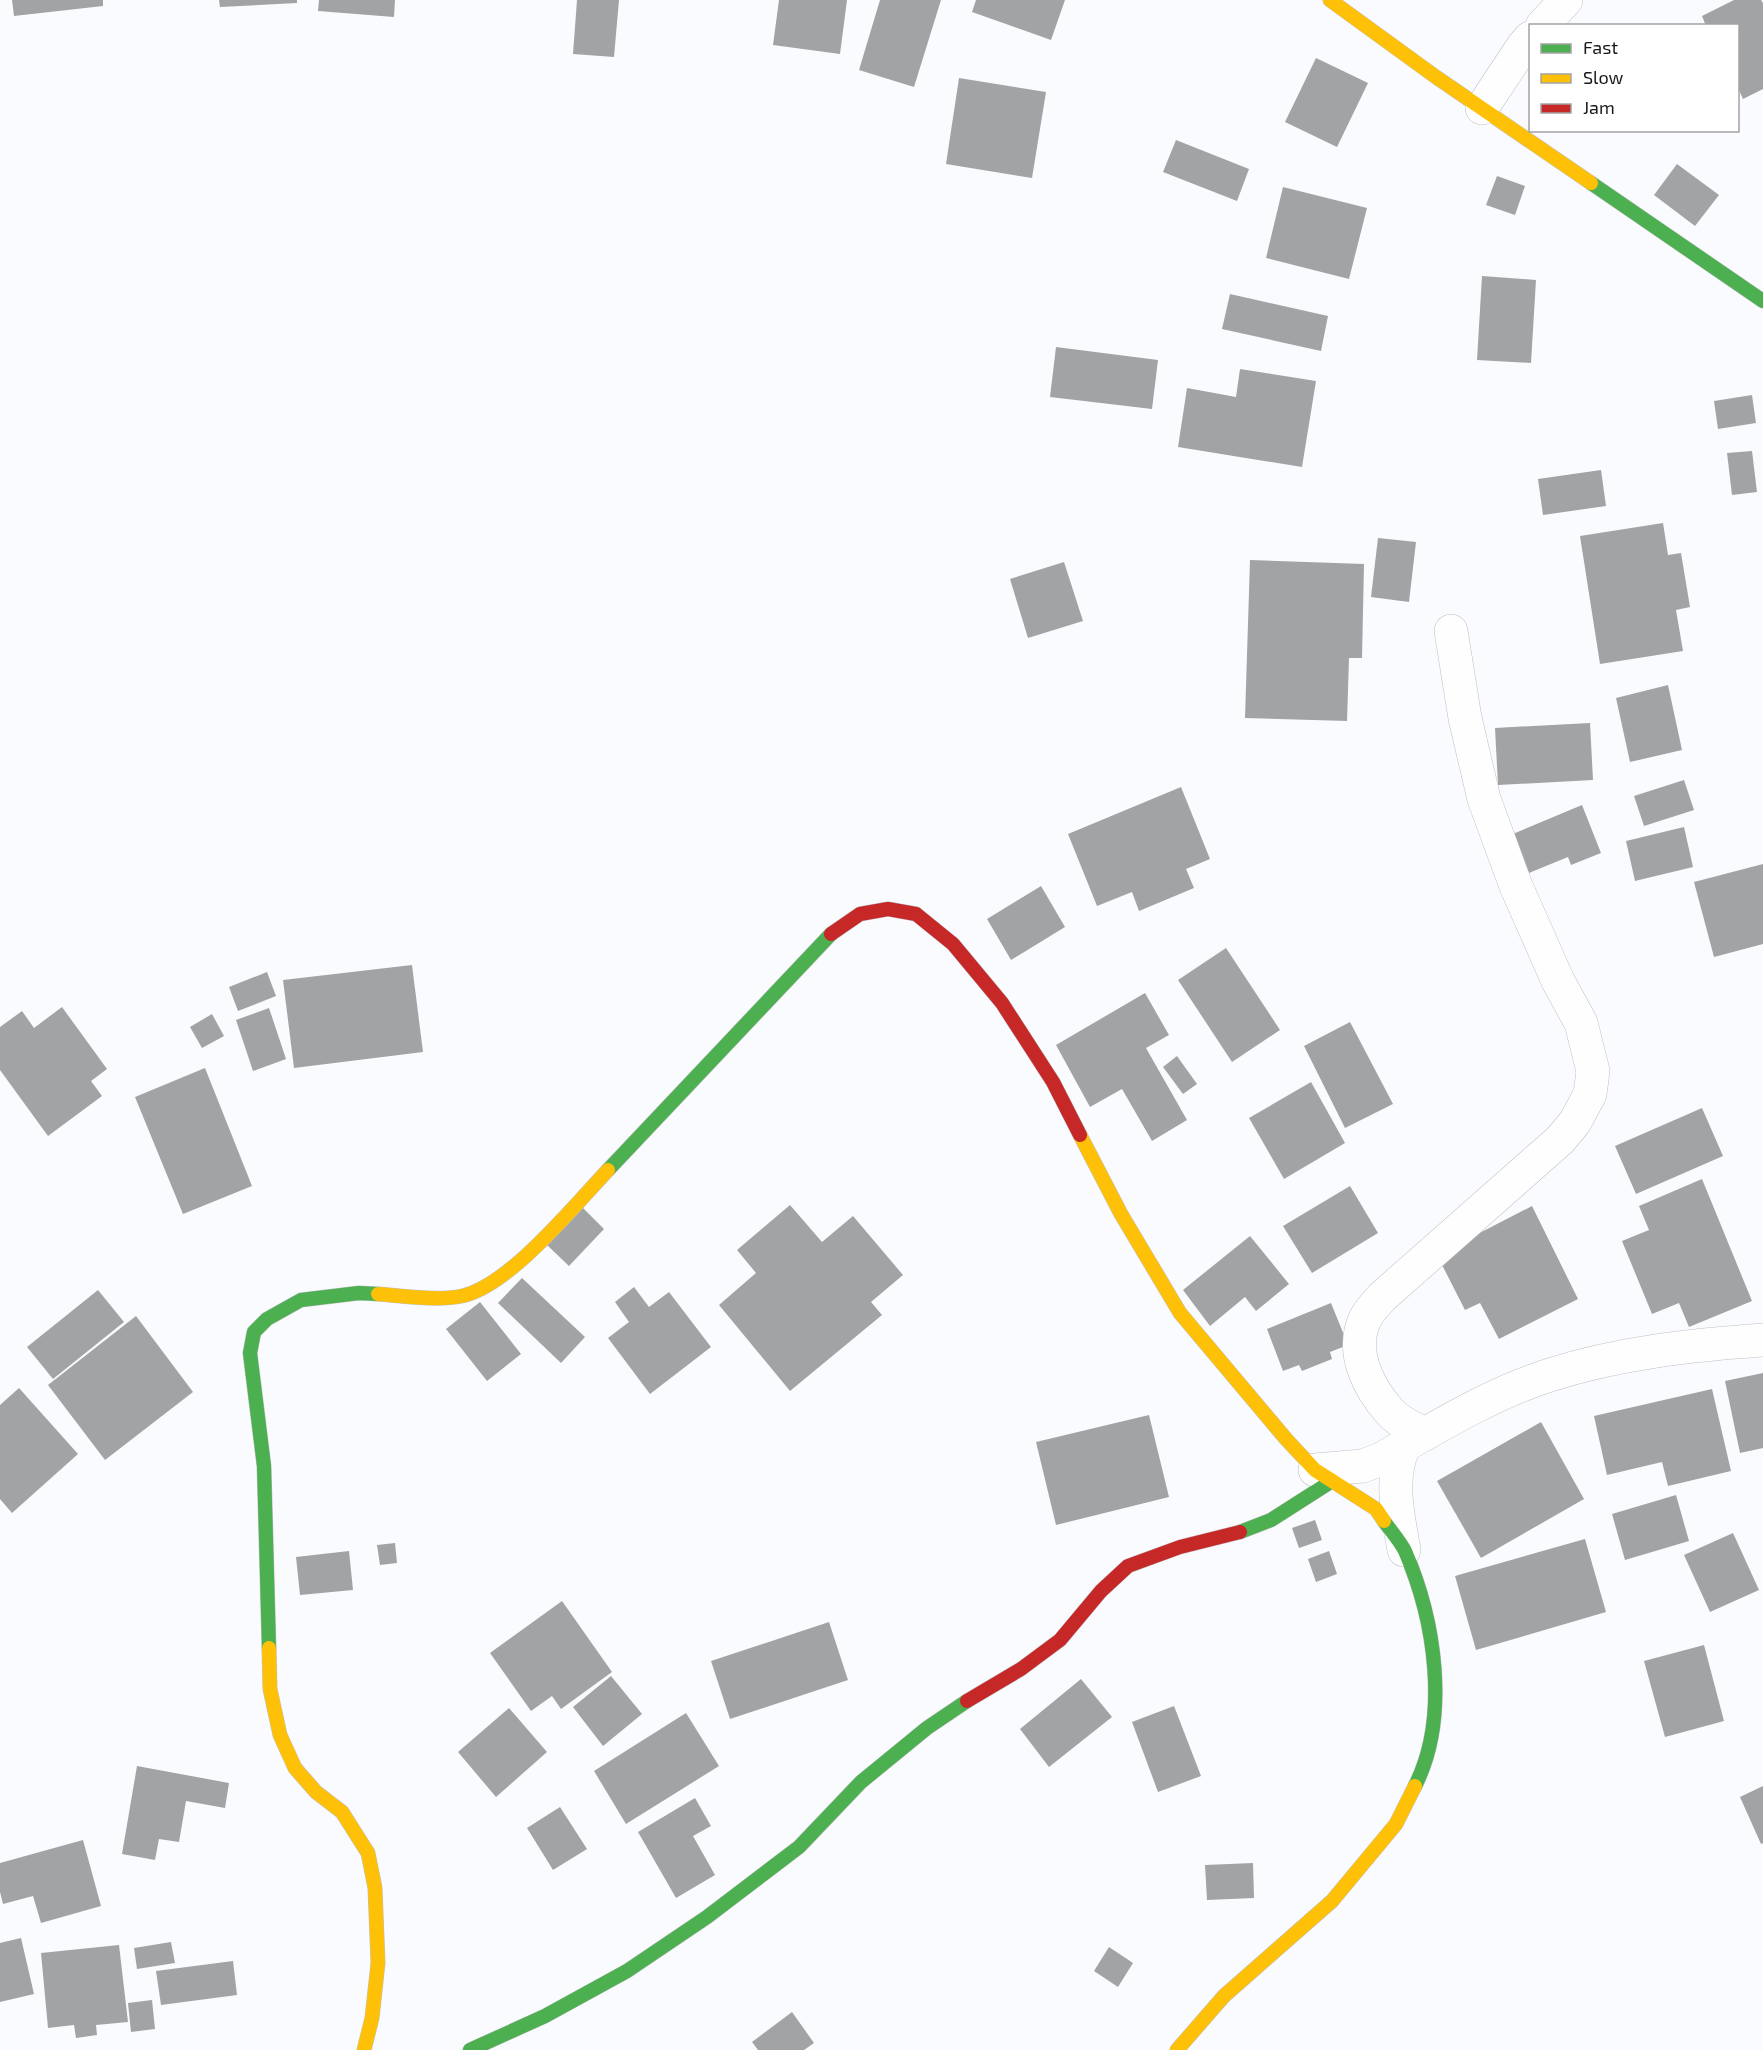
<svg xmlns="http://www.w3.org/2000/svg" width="1763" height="2050" font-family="'Exo 2',sans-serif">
  <rect width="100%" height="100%" fill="#fafbfe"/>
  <!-- building -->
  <g fill="#a2a3a5">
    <polygon points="12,0 103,0 103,6 14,16"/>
    <polygon points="219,0 297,0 297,3 220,7"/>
    <polygon points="319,0 395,0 394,17 318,11"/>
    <polygon points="577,0 619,0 614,57 573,54"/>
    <polygon points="779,0 847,0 840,54 773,45"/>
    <polygon points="880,0 941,0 914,87 859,70"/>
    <polygon points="976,0 1065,0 1051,40 972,12"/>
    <polygon points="1734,0 1761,0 1763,3 1763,89 1743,99 1738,88 1738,26 1706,26 1702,16"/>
    <polygon points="1316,58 1368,83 1337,147 1285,122"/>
    <polygon points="959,78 1046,92 1032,178 946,164"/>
    <polygon points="1176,140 1249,169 1237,201 1163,172"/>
    <polygon points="1677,164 1719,195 1695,226 1654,195"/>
    <polygon points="1497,176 1525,186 1515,215 1486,205"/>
    <polygon points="1283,187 1367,208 1349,279 1266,258"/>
    <polygon points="1482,276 1536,280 1531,363 1477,360"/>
    <polygon points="1230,294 1328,316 1321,351 1222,329"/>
    <polygon points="1056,347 1158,360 1152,409 1050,397"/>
    <polygon points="1240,369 1316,381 1302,467 1178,447 1187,388 1236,397"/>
    <polygon points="1752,395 1756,423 1718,429 1714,401"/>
    <polygon points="1752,451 1757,492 1732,495 1727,453"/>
    <polygon points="1601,470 1606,506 1543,515 1538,479"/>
    <polygon points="1663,523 1668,555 1681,553 1690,607 1676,610 1683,651 1600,664 1580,536"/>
    <polygon points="1378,538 1416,542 1409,602 1371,597"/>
    <polygon points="1250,560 1364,564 1362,658 1349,658 1347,721 1245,718"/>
    <polygon points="1064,562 1083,621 1028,638 1010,579"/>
    <polygon points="1668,685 1682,750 1630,762 1616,698"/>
    <polygon points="1590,723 1593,780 1498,785 1495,728"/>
    <polygon points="1684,780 1694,810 1644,826 1634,796"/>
    <polygon points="1181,787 1210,859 1186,869 1194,888 1139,911 1132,892 1097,906 1068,834"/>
    <polygon points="1582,805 1601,853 1571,865 1568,857 1524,875 1508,836"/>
    <polygon points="1684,827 1693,867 1635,881 1626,841"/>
    <polygon points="1763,864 1763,944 1714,957 1694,882"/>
    <polygon points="1041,886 1065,927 1011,960 987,919"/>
    <polygon points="1226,948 1280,1030 1232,1062 1178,980"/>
    <polygon points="412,965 423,1052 294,1068 283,980"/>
    <polygon points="267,972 276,996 238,1011 229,987"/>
    <polygon points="1145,993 1169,1035 1146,1048 1187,1120 1152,1141 1122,1089 1090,1107 1056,1045"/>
    <polygon points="62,1007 107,1069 91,1081 102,1096 48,1136 0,1070 0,1027 22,1011 34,1028"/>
    <polygon points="269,1008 286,1059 253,1071 236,1020"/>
    <polygon points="212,1014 224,1036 202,1048 190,1027"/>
    <polygon points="1350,1022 1393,1104 1345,1128 1304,1046"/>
    <polygon points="1177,1056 1197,1084 1183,1094 1163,1067"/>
    <polygon points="205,1068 252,1186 183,1214 135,1097"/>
    <polygon points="1311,1082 1345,1143 1284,1179 1249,1118"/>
    <polygon points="1702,1108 1723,1156 1636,1194 1615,1146"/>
    <polygon points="1702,1179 1752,1301 1689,1327 1679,1303 1652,1314 1622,1241 1649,1230 1639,1206"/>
    <polygon points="1350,1186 1378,1233 1312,1273 1283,1226"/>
    <polygon points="790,1205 822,1242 853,1216 903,1275 871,1302 882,1315 790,1391 719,1305 756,1273 737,1250"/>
    <polygon points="1532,1206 1578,1299 1499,1339 1480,1303 1465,1310 1437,1255"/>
    <polygon points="582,1207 604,1229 569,1266 547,1245"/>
    <polygon points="1250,1236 1289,1284 1256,1311 1245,1297 1210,1326 1183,1290"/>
    <polygon points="522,1278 585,1337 561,1363 498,1303"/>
    <polygon points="634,1287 649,1307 669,1292 711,1347 650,1394 608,1338 629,1322 615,1302"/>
    <polygon points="98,1290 124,1322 53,1379 27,1347"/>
    <polygon points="480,1302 521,1354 487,1381 446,1329"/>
    <polygon points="1331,1303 1348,1345 1330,1352 1332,1359 1302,1371 1299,1365 1283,1371 1267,1329"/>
    <polygon points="136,1316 193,1392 105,1460 48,1385"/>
    <polygon points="1763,1373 1763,1448 1740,1453 1725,1381"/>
    <polygon points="19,1388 78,1454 12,1513 0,1499 0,1405"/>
    <polygon points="1712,1389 1731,1471 1668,1486 1662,1462 1607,1475 1594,1416"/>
    <polygon points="1149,1415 1169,1497 1056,1525 1036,1442"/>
    <polygon points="1541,1422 1584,1499 1481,1558 1437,1481"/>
    <polygon points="1676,1495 1689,1541 1625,1560 1612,1514"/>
    <polygon points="1315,1520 1322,1540 1299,1548 1292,1528"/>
    <polygon points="1733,1533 1759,1590 1710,1612 1684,1555"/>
    <polygon points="1585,1539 1606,1612 1476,1650 1455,1576"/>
    <polygon points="395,1543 397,1563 380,1565 377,1545"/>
    <polygon points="349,1551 353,1590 300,1595 296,1557"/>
    <polygon points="1329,1551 1337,1574 1316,1582 1308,1559"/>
    <polygon points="562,1601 612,1672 561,1709 552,1696 531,1711 490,1653"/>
    <polygon points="829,1622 848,1680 730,1719 711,1661"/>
    <polygon points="1704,1645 1724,1721 1665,1737 1644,1661"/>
    <polygon points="611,1676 642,1714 603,1746 573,1707"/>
    <polygon points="1081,1679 1112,1717 1049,1767 1020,1729"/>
    <polygon points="1174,1706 1201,1776 1158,1792 1132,1722"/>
    <polygon points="509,1708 547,1752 496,1797 458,1752"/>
    <polygon points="686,1713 719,1766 626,1824 594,1771"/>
    <polygon points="137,1766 229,1783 225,1808 186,1801 179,1842 159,1839 155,1860 122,1854"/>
    <polygon points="1763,1786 1763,1843 1761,1844 1740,1797"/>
    <polygon points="695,1798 711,1826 693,1836 715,1875 676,1898 638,1832"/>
    <polygon points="560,1807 587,1849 553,1870 527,1828"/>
    <polygon points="83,1840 101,1906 41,1923 33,1896 3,1904 0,1892 0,1863"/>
    <polygon points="1253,1863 1254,1898 1207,1900 1205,1865"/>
    <polygon points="21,1938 34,1994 0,2002 0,1943"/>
    <polygon points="171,1942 175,1963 137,1969 134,1948"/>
    <polygon points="119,1945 128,2022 96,2025 97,2035 76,2038 74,2025 48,2028 41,1953"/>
    <polygon points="1109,1947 1133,1963 1118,1987 1094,1971"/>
    <polygon points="233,1961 237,1995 161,2005 156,1971"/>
    <polygon points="152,2000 155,2029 131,2032 128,2003"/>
    <polygon points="792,2012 814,2043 804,2050 758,2050 752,2042"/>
  </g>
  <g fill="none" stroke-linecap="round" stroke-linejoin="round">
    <!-- street casing -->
    <g stroke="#bfc0c2" stroke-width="34">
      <g id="street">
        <polyline points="1542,26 1566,0"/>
        <polyline points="1482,108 1523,46 1530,38"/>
        <path d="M1425,1434C1413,1428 1399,1422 1390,1412C1368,1387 1350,1352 1365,1319C1369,1311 1376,1304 1382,1297L1560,1140L1575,1122L1590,1094L1593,1071L1581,1023L1558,981L1516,886L1484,799L1465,718L1451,631"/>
        <path d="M1315,1470L1363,1466L1381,1459C1434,1429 1492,1393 1550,1375C1618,1353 1692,1345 1763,1340"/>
        <path d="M1404,1550C1398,1515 1389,1480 1404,1446"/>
      </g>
    </g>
    <!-- fast casing -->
    <g stroke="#bfc0c2" stroke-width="15">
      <g id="fast">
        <polyline points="1591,183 1763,301"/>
        <polyline points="608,1170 831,934"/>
        <path d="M1384,1521C1391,1531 1400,1541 1405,1551C1435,1620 1450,1717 1415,1786"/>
        <polyline points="1240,1532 1271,1520 1332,1481"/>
        <polyline points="269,1648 264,1466 250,1353 254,1332 267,1319 301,1300 359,1293 378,1294"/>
        <polyline points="470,2050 545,2016 627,1971 707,1917 799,1847 861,1782 927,1728 967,1701"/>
      </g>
    </g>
    <!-- slow casing -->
    <g stroke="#bfc0c2" stroke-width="15">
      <g id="slow">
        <polyline points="1330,0 1436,77 1591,183"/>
        <polyline points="1080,1135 1121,1214 1180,1313 1286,1439 1315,1470 1376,1509 1384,1521"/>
        <path d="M378,1294C404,1296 437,1301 462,1296C509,1286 574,1206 608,1170"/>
        <polyline points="269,1648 270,1689 280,1735 295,1768 316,1792 342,1812 368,1853 375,1888 378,1963 372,2018 364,2050"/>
        <polyline points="1177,2050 1224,1996 1332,1901 1396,1824 1415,1786"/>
      </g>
    </g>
    <!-- jam casing -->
    <g stroke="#bfc0c2" stroke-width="15">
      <g id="jam">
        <polyline points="831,934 860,914 888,909 916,914 953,944 1002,1003 1053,1082 1080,1135"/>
        <polyline points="967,1701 1021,1669 1060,1640 1101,1591 1128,1566 1180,1547 1240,1532"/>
      </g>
    </g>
    <!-- street -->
    <use href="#street" stroke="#fefeff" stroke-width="33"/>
    <!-- fast -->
    <use href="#fast" stroke="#4caf50" stroke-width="14"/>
    <!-- slow -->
    <use href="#slow" stroke="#ffc107" stroke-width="14"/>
    <!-- jam -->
    <use href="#jam" stroke="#c62828" stroke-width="14"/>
  </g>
  <!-- legend -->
  <rect x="1529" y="24" width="210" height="108" fill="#ffffff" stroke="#a3a3a4" stroke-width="1.5"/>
  <rect x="1541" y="44" width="30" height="9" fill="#4caf50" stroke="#a3a3a4" stroke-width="1.5"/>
  <text x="1583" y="54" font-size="18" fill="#18191b">Fast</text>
  <rect x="1541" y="74" width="30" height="9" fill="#ffc107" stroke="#a3a3a4" stroke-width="1.5"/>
  <text x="1583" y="84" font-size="18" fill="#18191b">Slow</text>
  <rect x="1541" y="104" width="30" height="9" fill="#c62828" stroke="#a3a3a4" stroke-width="1.5"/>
  <text x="1583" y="114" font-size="18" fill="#18191b">Jam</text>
</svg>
